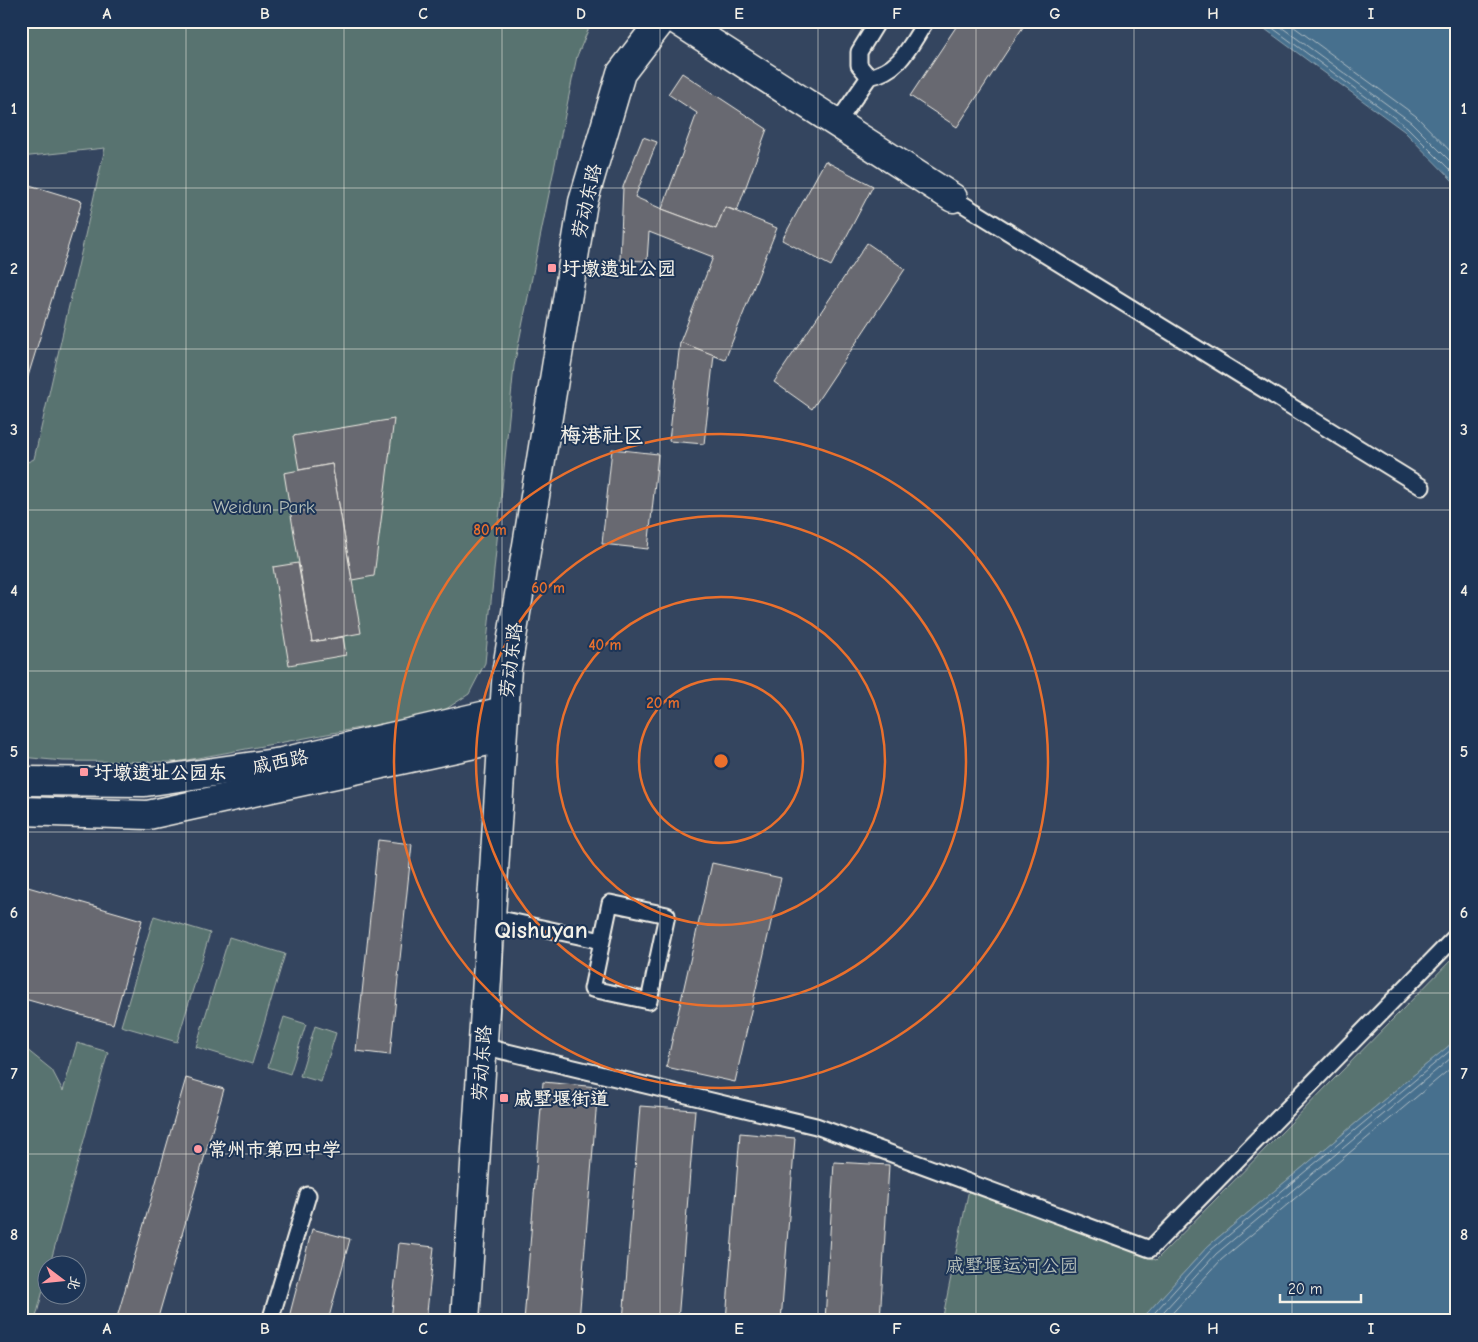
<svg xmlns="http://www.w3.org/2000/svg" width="1478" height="1342" font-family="'Comic Neue','LXGW WenKai TC',sans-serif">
  <rect width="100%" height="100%" fill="#34455f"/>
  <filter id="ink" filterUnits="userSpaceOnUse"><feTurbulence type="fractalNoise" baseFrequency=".02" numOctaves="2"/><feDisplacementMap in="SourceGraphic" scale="10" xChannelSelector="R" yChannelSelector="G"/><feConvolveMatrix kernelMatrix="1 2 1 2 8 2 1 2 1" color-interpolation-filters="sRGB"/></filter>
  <g filter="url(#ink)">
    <!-- green -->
    <g fill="#587370" stroke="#a6b2ac">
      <polygon points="21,21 592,21 577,56 514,366 485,663 469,694 440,713 176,762 63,761 21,757 21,465 34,459 105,148 21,157"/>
      <polygon points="154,916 210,933 177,1042 121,1026"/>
      <polygon points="229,937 285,954 252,1064 196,1047"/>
      <polygon points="1457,954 1457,1039 1208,1246 1140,1321 942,1321 969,1189 1156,1260"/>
      <polygon points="284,1017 306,1024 290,1074 268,1067"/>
      <polygon points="315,1026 336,1033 321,1082 300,1076"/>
      <polygon points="77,1043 108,1052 50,1264 48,1264 47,1275 35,1321 21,1321 21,1045 52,1070 63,1091"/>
    </g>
    <!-- water -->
    <g fill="#47708e" stroke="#8ca4b2">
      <polygon points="1254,21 1457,21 1457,185 1404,131"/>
      <polygon points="1457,1039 1457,1321 1140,1321 1208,1246"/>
    </g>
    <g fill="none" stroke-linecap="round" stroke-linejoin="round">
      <!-- shore -->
      <g stroke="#afbdc4" stroke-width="1">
        <polyline points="1263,21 1407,127 1457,177"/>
        <polyline points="1273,21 1411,122 1457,168"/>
        <polyline points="1286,21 1416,116 1457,158"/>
        <polyline points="1147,1321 1211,1250 1457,1045"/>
        <polyline points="1155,1321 1216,1254 1457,1053"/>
        <polyline points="1165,1321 1221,1260 1457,1063"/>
      </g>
    </g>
    <!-- building -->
    <g fill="#686971" stroke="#f4f1e8">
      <polygon points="960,21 1027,21 957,127 910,96"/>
      <polygon points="682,73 767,129 737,211 725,207 716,229 662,209 697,113 668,94"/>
      <polygon points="643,137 657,142 635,197 662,209 716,229 725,207 777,228 725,360 680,342 713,257 649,232 647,261 620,260 623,187"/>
      <polygon points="825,161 873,186 831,266 782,240"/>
      <polygon points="26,184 82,201 21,399 21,199"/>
      <polygon points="867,243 905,269 812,409 774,382"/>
      <polygon points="680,342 714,355 704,444 669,441"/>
      <polygon points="394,419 374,576 352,580 332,464 299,470 293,436"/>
      <polygon points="612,449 658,454 648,549 602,544"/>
      <polygon points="332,464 361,633 312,642 284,473"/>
      <polygon points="298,563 312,642 343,637 346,655 289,665 273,567"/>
      <polygon points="378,840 412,844 390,1055 356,1051"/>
      <polygon points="712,863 781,878 735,1082 666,1067"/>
      <polygon points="21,885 142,920 113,1024 21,998"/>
      <polygon points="186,1078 224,1089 157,1321 116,1321"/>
      <polygon points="543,1082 598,1087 579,1321 524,1321"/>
      <polygon points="640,1106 695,1110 678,1321 623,1321"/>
      <polygon points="740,1133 795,1138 781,1321 726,1321"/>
      <polygon points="834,1162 889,1165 880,1321 825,1321"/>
      <polygon points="312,1229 350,1239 328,1321 288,1321"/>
      <polygon points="399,1243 434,1247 426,1321 391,1321"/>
    </g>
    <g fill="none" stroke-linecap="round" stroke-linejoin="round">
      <!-- service casing -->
      <g stroke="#f4f1e8" stroke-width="19">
        <g id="service">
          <polyline points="869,77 859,65 859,52 878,21"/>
          <path d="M837,123L869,77C901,70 909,47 926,21"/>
          <polyline points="953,198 1422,487"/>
          <polyline points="491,917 602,941 592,989 649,1001 667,915 610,903 602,941"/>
          <polyline points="482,1046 816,1126 1150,1249 1457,935"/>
          <polyline points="270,1321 308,1195"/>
        </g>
      </g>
      <!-- minor casing -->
      <g stroke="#f4f1e8" stroke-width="31">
        <polyline id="minor" points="678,21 953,198"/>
      </g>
      <!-- tertiary casing -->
      <g stroke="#f4f1e8" stroke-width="31">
        <g id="tertiary">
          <polyline points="21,781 145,782 282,762 504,711"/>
          <polyline points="21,811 148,815 502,738"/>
          <polyline points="465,1321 507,668 583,202 621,73 661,21"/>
        </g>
      </g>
      <!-- service -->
      <use href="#service" stroke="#1d3557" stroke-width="15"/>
      <!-- minor -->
      <use href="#minor" stroke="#1d3557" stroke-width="28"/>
      <!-- tertiary -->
      <use href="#tertiary" stroke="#1d3557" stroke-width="28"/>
    </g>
  </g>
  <!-- grid -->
  <path fill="none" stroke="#f4f1e8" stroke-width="1" stroke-opacity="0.55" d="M186,21V1321M344,21V1321M502,21V1321M660,21V1321M818,21V1321M976,21V1321M1134,21V1321M1292,21V1321M21,188H1457M21,349H1457M21,510H1457M21,671H1457M21,832H1457M21,993H1457M21,1154H1457"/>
  <!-- distance rings -->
  <g fill="none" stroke="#ea702d" stroke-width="2.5">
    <circle cx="721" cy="761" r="82"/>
    <circle cx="721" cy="761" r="164"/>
    <circle cx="721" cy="761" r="245"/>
    <circle cx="721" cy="761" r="327"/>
  </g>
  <!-- markers -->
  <g fill="#ff9aa2" stroke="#1d3557" stroke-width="2">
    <rect x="547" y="263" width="10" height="10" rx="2.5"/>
    <rect x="79" y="767" width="10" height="10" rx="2.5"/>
    <rect x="499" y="1093" width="10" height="10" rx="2.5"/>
    <circle cx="198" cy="1149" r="5"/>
  </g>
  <g text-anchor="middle" stroke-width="4" stroke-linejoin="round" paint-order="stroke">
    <!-- street labels -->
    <g font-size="19" fill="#f4f1e8" stroke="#1d3557">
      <text transform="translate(586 201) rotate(-77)" y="7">劳动东路</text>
      <text transform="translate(510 660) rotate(-83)" y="7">劳动东路</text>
      <text transform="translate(280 761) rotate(-11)" y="7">戚西路</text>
      <text transform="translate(481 1063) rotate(-86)" y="7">劳动东路</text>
    </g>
    <!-- poi labels -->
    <g font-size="19" font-weight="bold" fill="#f4f1e8" stroke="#1d3557" text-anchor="start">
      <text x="562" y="275">圩墩遗址公园</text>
      <text x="94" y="779">圩墩遗址公园东</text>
      <text x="514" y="1105">戚墅堰街道</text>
      <text x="208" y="1156">常州市第四中学</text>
    </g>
    <!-- park labels -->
    <g font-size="19" fill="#b6bfb8" stroke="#1d3557">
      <text x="264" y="513">Weidun Park</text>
      <text x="1012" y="1272">戚墅堰运河公园</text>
    </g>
    <!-- quarter labels -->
    <g font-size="21" font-weight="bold" fill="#f4f1e8" stroke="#1d3557">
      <text x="602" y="442">梅港社区</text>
    </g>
    <!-- district labels -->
    <g font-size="24" font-weight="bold" fill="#f4f1e8" stroke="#1d3557">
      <text x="541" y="938">Qishuyan</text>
    </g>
  </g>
  <circle cx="721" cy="761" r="8" fill="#ea702d" stroke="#1d3557" stroke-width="2.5"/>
  <g font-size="15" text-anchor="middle" font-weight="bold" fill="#ea702d" stroke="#1d3557" stroke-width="4" stroke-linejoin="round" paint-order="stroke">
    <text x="490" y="535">80 m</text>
    <text x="548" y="593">60 m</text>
    <text x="605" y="650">40 m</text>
    <text x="663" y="708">20 m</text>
  </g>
  <!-- margin -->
  <rect width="1478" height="1342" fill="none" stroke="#1d3557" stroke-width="55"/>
  <!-- north arrow -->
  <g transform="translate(62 1280) rotate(106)"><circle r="24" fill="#1d3557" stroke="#738091"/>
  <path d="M0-4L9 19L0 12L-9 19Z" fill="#ff9aa2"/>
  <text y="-8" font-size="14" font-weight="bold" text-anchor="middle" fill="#f4f1e8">北</text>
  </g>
  <!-- scale -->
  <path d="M1280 1294v8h81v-8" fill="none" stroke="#f4f1e8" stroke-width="2.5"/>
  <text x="1288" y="1294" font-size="15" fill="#f4f1e8" stroke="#1d3557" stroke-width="4" paint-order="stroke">20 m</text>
  <rect x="28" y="28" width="1422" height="1286" fill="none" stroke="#f4f1e8" stroke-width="2"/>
  <g font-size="16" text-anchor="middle" font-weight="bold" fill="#f4f1e8">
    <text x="107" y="19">A</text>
    <text x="265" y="19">B</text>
    <text x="423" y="19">C</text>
    <text x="581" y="19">D</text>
    <text x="739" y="19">E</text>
    <text x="897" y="19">F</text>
    <text x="1055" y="19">G</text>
    <text x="1213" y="19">H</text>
    <text x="1371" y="19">I</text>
    <text x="14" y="114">1</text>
    <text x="1464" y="114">1</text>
    <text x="14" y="274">2</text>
    <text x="1464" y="274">2</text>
    <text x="14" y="435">3</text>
    <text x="1464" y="435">3</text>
    <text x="14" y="596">4</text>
    <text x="1464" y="596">4</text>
    <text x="14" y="757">5</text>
    <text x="1464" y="757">5</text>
    <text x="14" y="918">6</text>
    <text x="1464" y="918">6</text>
    <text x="14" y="1079">7</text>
    <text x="1464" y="1079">7</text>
    <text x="14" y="1240">8</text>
    <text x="1464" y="1240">8</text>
    <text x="107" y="1334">A</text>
    <text x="265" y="1334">B</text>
    <text x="423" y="1334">C</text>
    <text x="581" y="1334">D</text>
    <text x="739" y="1334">E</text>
    <text x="897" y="1334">F</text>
    <text x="1055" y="1334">G</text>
    <text x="1213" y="1334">H</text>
    <text x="1371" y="1334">I</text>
  </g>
</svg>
